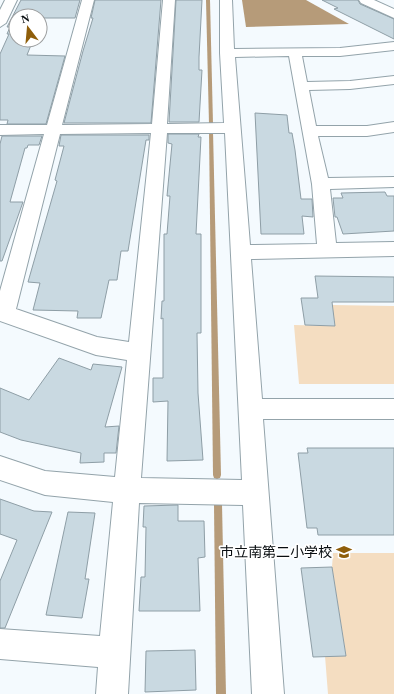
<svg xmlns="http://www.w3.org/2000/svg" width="394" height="694" font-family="'Times New Roman','Noto Sans JP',serif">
  <rect width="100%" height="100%" fill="#f4fafe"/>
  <!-- green -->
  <g fill="#f4ddc1">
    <polygon points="332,305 394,306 394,384 299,384 294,325 335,326"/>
    <polygon points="333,553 394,553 394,694 328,694 325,656 346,655 332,567"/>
  </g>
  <!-- water -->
  <polygon fill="#b69b79" points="242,0 306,0 349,24 246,27"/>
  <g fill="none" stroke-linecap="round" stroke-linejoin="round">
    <!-- stream -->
    <g fill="#b69b79" fill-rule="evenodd">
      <polygon points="206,0 210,0 213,124 211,125 209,124"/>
      <polygon points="209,130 213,131 221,475 220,478 217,479 214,478 213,475"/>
      <polygon points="218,500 221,501 222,504 226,694 216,694 214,504 215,501"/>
    </g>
  </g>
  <!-- building -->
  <g fill="#c9d9e1" stroke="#8e9ea6">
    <polygon points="21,0 80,0 75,18 42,18 40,22 40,16 16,16 16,40 33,40 27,55 65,56 46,124 7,124 8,120 0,120 0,54 9,34 7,34 10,27 7,27"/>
    <polygon points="95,0 161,0 151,123 64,123 83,51 93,18 91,18"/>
    <polygon points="176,0 202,0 199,57 199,70 202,70 199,122 169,122"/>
    <polygon points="322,0 358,0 360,4 394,19 394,39 334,9 338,8"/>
    <polygon points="255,113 287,115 289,133 292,133 295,150 301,199 312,199 313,217 302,216 304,234 261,234"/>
    <polygon points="168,134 199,134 198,137 201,137 196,234 201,234 201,333 197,333 198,393 203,460 167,461 168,401 153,402 153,378 163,378 163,318 161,319 162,301 164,301 164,234 167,234 170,196 167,196 172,144 168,143"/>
    <polygon points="61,135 149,135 149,140 146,140 128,251 121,251 117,280 109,280 101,318 77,318 78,311 33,310 40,283 28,282 57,181 55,180 64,146 59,146"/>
    <polygon points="2,136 42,136 39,145 28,145 27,148 25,148 10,202 23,202 2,261 0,261 0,144"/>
    <polygon points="385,192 387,196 394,196 394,231 343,234 337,217 335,217 333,198 343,198 341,193"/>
    <polygon points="315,276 394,277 394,302 332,302 335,326 305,325 301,298 318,298"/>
    <polygon points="59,358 91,370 93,364 122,367 105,427 119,426 116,453 104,453 104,462 80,463 81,453 21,440 0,432 0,388 29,400"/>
    <polygon points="307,448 394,448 394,535 318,535 317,528 307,528 298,453 308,453"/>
    <polygon points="0,499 34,511 52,512 5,628 0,628 0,581 17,540 0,534"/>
    <polygon points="178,505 178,521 204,521 205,557 198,558 200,611 139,611 141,577 145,577 146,527 143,527 144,506"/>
    <polygon points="68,512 95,513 85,579 89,579 82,618 46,615"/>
    <polygon points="332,567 346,656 313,657 301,568"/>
    <polygon points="195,650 196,690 145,692 146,651"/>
  </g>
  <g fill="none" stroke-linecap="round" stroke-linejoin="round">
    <!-- minor casing -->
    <g stroke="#93a3aa" stroke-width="2">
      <g id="minor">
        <polygon points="5,0 17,0 6,23 0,27 0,10"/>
        <path d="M82,0H94L62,125L152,124L163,0H175L167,124L224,123L220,53V0H232L234,49L340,48L394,42V50L340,56H302L307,82L350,81L394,76V84L350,89L309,90L316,126H367L394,122V132L367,136H318L328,178L394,177V187L330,189L336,243L394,242V256L251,259L262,399H394V419H263L284,694H252L243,505L139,503L128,694H96L98,667L0,659V629L100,636L113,502L45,495L0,480V456L45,471L115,477L127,360L96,355L0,321V291L44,134L0,135V125H47ZM289,56L312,184L317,244L250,245L235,57ZM151,133L129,342L97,337L16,309L60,134ZM167,133H225L242,480L141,478Z"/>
        <polygon points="359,0 374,0 394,9 394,18 361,3"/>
      </g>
    </g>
    <!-- minor -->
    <use href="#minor" fill="#fff" fill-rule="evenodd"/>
  </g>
  <!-- icons -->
  <defs>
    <g id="school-bare" transform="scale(1.2)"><path d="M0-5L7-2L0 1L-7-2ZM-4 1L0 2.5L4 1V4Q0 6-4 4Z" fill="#8f5e0a" stroke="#fff" stroke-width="2.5" paint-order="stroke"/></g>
  </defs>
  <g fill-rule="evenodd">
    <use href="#school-bare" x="344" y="552"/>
  </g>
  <g text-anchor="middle" stroke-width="3.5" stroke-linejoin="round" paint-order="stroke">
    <!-- near-poi labels -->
    <g font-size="14" fill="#080d10" stroke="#fff" text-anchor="end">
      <text x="332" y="557">市立南第二小学校</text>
    </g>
  </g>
  <!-- north arrow -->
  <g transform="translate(28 28) rotate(344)"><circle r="19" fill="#ffffff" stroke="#9c9e9f"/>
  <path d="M0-3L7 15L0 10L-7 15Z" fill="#8f5e0a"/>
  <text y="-6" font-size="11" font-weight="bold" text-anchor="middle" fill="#080d10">N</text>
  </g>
</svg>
